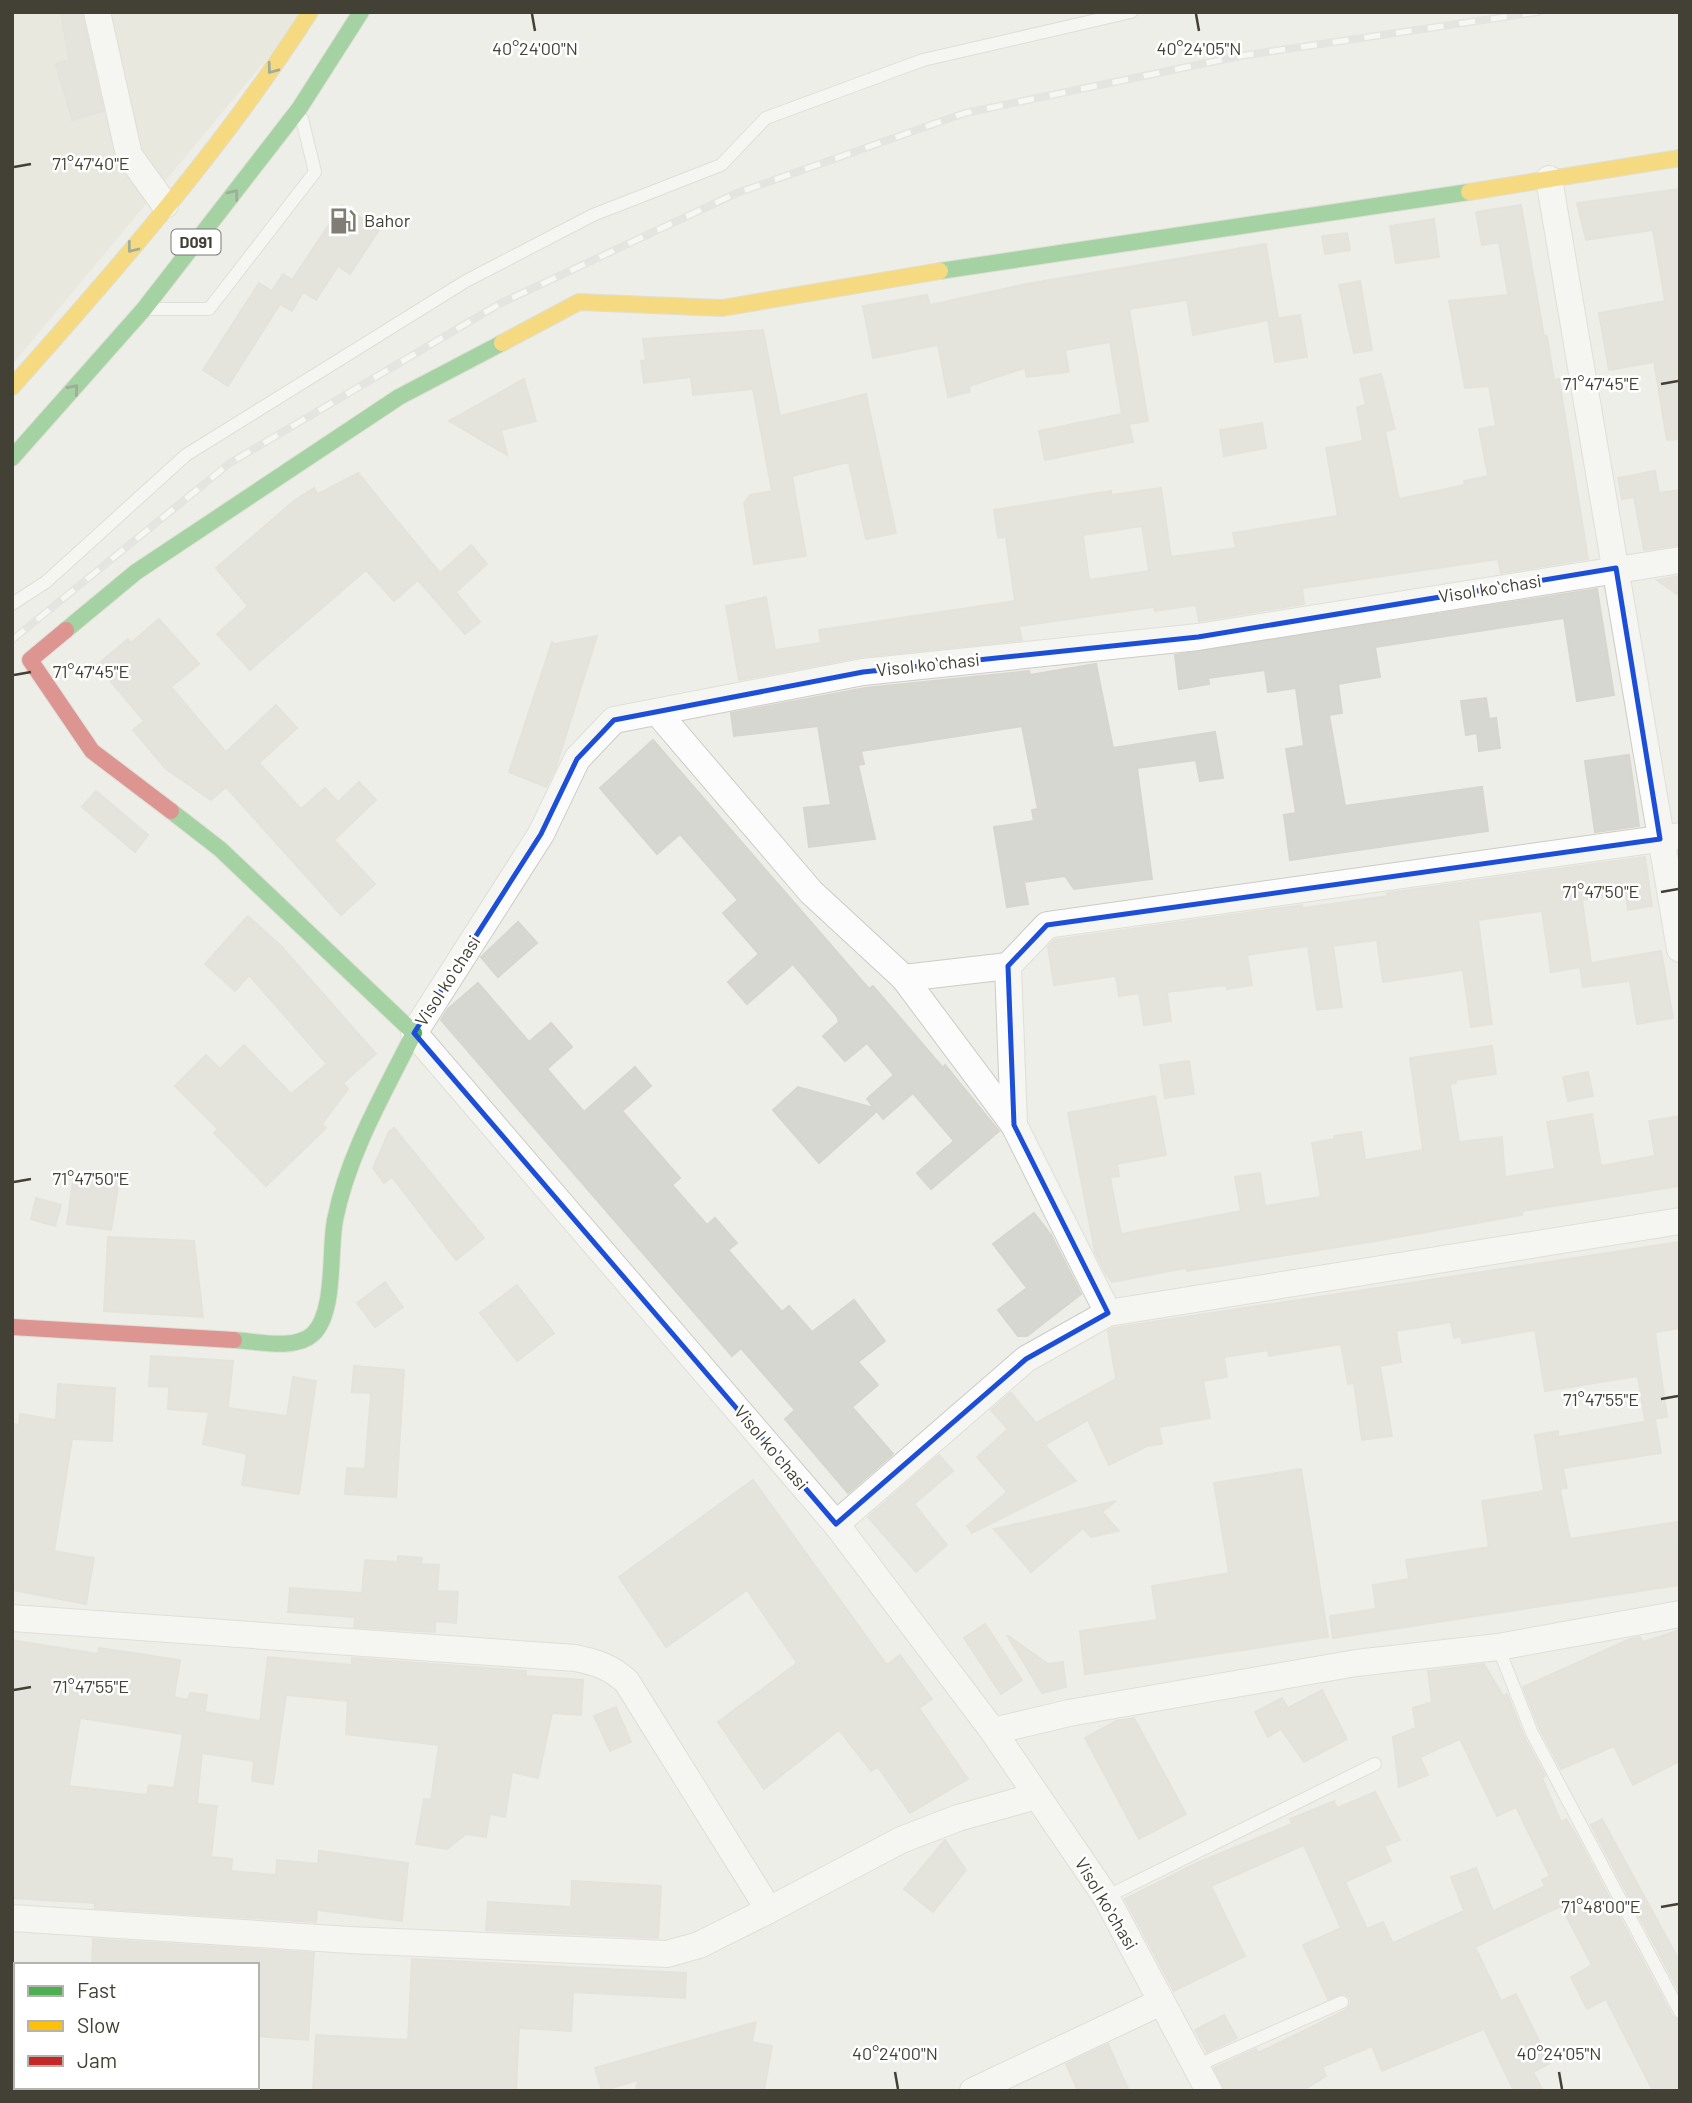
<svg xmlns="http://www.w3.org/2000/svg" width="1692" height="2103" font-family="Barlow,sans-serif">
  <rect width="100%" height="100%" fill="#eeeee8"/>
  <!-- residential -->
  <polygon fill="#e1e0d6" points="12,12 306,12 12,365"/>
  <!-- building -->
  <g fill="#d7d7d1" stroke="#d6d5ce" stroke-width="2" fill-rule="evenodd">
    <polygon points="61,12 82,12 103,111 72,120 56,64 69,60"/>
    <polygon points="1680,189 1680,439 1667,440 1654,362 1609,370 1599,313 1665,301 1653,230 1586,240 1577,203"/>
    <polygon points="342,205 379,230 350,274 338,266 316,300 303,292 292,311 280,304 228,386 203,370 259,283 272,291 283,274 292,280"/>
    <path d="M1521,205L1544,336H1547L1554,380L1559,379L1588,559L1501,573L1498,559L1302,588L1304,604L1199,621L1196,605L1155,611L1154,607L1019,626L1022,640L860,657L739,680L726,606L766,597L775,650L821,643L819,630L1015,601L1006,537L998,538L994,510L1111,491V495L1161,488L1171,557L1236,548L1233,533L1338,516L1326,448L1363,441L1357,407L1366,405L1360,379L1381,374L1395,429L1385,431L1399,499L1465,485L1464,481L1488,476L1479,429L1496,426L1489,386L1465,388L1449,301L1508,295L1499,242L1482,245L1476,212ZM1142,526L1149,571L1089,580L1083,535Z"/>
    <polygon points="1434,219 1439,257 1396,263 1390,226"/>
    <polygon points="1347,233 1350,250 1325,254 1322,236"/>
    <polygon points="1266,244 1278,318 1300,315 1307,357 1275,362 1268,320 1193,335 1187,300 1129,309 1148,421 1129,424 1133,442 1045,460 1039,431 1122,414 1110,342 1065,350 1069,372 1027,377 1025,368 969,386 970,392 948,397 938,345 873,358 863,306 927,295 930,305 1026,284"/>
    <polygon points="1360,281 1372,350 1354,353 1339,285"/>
    <polygon points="763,330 780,416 866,394 896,533 866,539 849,463 844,463 792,476 806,556 754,564 744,503 750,495 772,491 753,389 693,395 691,377 644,383 641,361 646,360 643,339"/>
    <polygon points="524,379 536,421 501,430 507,455 449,421"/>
    <polygon points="1262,423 1266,448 1224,456 1220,430"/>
    <polygon points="1655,471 1659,493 1680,490 1680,545 1644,550 1634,497 1622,499 1618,478"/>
    <polygon points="358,473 440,573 471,545 487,564 456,592 480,622 465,634 418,580 394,601 366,570 250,670 217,634 248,606 216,568 295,500 314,488 318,494"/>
    <polygon points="1680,576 1680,596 1657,580"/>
    <polygon points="1597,589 1614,695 1577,701 1564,618 1375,647 1380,677 1338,684 1342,713 1329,715 1345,806 1482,787 1488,831 1290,860 1284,815 1296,813 1286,749 1304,746 1296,688 1268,692 1265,670 1208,678 1209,684 1179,689 1175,655"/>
    <polygon points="159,619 199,664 171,687 226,752 276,705 297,728 259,763 301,809 325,788 338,802 359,782 376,800 334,840 375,884 341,915 226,787 211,800 166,769 133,730 144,721 97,665 128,639 131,643"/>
    <polygon points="597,636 556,767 546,787 509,772 552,642 554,644"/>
    <polygon points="1096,664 1113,748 1215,732 1223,778 1200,781 1196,760 1137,768 1152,879 1074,889 1065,876 1024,882 1028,904 1007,907 994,827 1034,821 1032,810 1038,809 1022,726 861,751 864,764 858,765 875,839 809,847 804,808 831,805 818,726 734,736 731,713 865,688 1029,671 1030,675"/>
    <polygon points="1486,698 1489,719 1496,718 1500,748 1479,751 1477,733 1466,735 1461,701"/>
    <polygon points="653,740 869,989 873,986 943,1068 945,1065 999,1131 931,1189 917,1173 954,1141 913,1093 883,1119 877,1111 819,1163 773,1110 798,1087 874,1108 867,1099 894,1075 867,1043 845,1061 823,1036 839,1022 837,1016 793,964 747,1004 728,982 759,954 723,913 738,900 680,834 657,854 600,788"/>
    <polygon points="1629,755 1639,826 1595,832 1585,761"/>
    <polygon points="96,791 148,835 135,852 82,807"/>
    <polygon points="1645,857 1652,906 1628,910 1626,893 1582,900 1591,963 1661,951 1673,1018 1637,1024 1630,981 1583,987 1580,967 1551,972 1542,911 1478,920 1492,1024 1471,1027 1463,970 1383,982 1377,940 1333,946 1342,1007 1317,1010 1308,946 1247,955 1252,985 1227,989 1226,985 1167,992 1171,1021 1144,1025 1139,993 1119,996 1116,976 1054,985 1048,947 1054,940 1302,905 1303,908 1388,896 1387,893"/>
    <polygon points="248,916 282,947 376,1054 343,1083 348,1089 322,1124 326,1128 266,1186 214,1133 218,1129 175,1086 206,1055 220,1069 244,1045 291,1094 327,1064 249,975 235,991 205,964"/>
    <polygon points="518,922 537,943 498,977 481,957"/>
    <polygon points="478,983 529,1042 551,1023 572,1047 547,1069 584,1112 635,1067 651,1086 622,1111 680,1178 672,1185 707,1225 715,1218 737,1243 728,1250 782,1312 789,1306 812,1332 854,1300 885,1341 858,1362 878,1385 852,1407 893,1454 848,1493 785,1419 795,1410 741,1348 732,1356 441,1020 448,1009"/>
    <polygon points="1492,1046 1496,1074 1455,1080 1456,1083 1450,1084 1459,1142 1502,1137 1505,1177 1555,1169 1547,1122 1592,1114 1601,1166 1655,1156 1649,1121 1680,1116 1680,1186 1522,1211 1522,1215 1376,1241 1187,1271 1186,1268 1112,1282 1106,1274 1095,1252 1068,1113 1155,1096 1166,1155 1117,1164 1119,1176 1110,1177 1121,1234 1241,1211 1235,1177 1260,1173 1265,1206 1321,1197 1312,1143 1335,1139 1334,1136 1361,1132 1365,1160 1423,1150 1410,1058"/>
    <polygon points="1189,1061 1194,1094 1165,1098 1160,1065"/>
    <polygon points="1588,1072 1593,1096 1568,1101 1563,1077"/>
    <polygon points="394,1128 484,1238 456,1260 392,1177 384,1183 373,1168 389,1132"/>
    <polygon points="74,1174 119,1181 111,1230 67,1224"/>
    <polygon points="36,1198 61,1205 55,1226 31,1219"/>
    <polygon points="1034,1213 1051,1235 1081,1294 1027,1336 1018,1336 998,1310 1027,1288 993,1244"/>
    <polygon points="108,1237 194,1241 203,1317 104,1311"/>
    <polygon points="1680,1242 1680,1328 1655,1332 1667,1417 1645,1420 1638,1376 1545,1391 1535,1330 1462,1343 1461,1336 1454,1338 1451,1322 1396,1331 1401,1362 1380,1366 1392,1436 1362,1440 1354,1383 1348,1384 1341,1344 1269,1356 1268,1350 1224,1357 1227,1377 1203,1381 1210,1418 1159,1427 1162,1444 1147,1446 1109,1465 1088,1420 1045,1445 1076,1481 972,1533 967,1526 1007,1492 977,1457 1008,1429 991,1410 1011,1393 1036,1423 1116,1379 1108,1331 1113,1328"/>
    <polygon points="385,1282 403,1307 375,1327 357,1303"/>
    <polygon points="517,1285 554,1333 517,1361 480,1313"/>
    <polygon points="151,1356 233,1361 228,1408 287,1416 293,1377 316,1381 299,1494 242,1485 247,1454 203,1444 209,1412 168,1409 169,1387 149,1386"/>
    <polygon points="354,1366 404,1370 396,1497 345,1494 347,1468 365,1469 371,1393 352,1392"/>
    <polygon points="58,1384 115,1388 112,1441 72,1439 54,1551 94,1558 86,1604 12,1590 12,1424 19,1425 20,1414 56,1420"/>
    <polygon points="1655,1420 1661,1453 1563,1468 1567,1488 1560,1489 1570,1539 1677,1522 1680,1585 1333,1638 1330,1616 1376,1609 1373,1585 1409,1579 1406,1560 1489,1547 1482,1501 1544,1491 1535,1435 1558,1431 1558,1437"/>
    <polygon points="939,1455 953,1471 914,1504 947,1545 916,1572 868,1517"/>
    <polygon points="1301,1469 1328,1637 1085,1674 1080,1631 1157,1620 1152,1586 1229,1573 1214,1483"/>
    <polygon points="753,1480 887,1665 900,1655 932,1699 919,1708 968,1779 910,1813 878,1767 871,1771 839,1730 764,1789 718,1722 797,1663 747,1590 666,1647 619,1577"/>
    <polygon points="1116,1501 1102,1512 1119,1531 1091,1537 1083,1528 1031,1572 994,1529"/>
    <polygon points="398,1556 422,1558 421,1564 439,1565 437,1591 458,1592 456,1623 435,1621 435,1632 354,1627 355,1617 288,1612 290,1588 362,1593 365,1560 398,1562"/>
    <polygon points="985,1624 1022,1680 1001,1694 964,1638"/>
    <polygon points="1680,1630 1680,1761 1633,1785 1614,1746 1561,1769 1540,1729 1523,1687 1630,1639 1640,1637 1643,1642"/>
    <polygon points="1007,1635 1048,1664 1063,1662 1066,1687 1042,1693"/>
    <path d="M12,1640L98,1654L99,1648L180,1660L174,1697L188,1700L190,1693L207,1695L205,1712L260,1721L268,1657L352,1665V1658L433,1664L526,1671L525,1676L583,1680L581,1715L552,1713L538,1778L512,1772L505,1817L490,1814L486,1837L466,1834L447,1849L416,1844L424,1799L431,1800L439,1745L346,1734L348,1701L286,1695L273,1784L252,1781L254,1761L202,1753L197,1804L217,1806L211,1857L232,1859L231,1871L276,1875L277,1860L318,1864L319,1851L408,1863L402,1921L317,1910L316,1922L95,1908V1903L12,1898ZM80,1718L183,1734L174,1788L149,1785L147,1795L69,1786Z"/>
    <polygon points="1484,1664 1503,1696 1507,1694 1524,1737 1545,1776 1542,1778 1561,1822 1566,1819 1575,1833 1672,2016 1680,2021 1680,2091 1653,2091 1606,1999 1587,2009 1571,1977 1592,1965 1561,1906 1475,1947 1501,2001 1516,1994 1550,2063 1533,2072 1543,2091 1514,2091 1484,2029 1382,2071 1372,2046 1322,2067 1326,2076 1302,2091 1225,2091 1214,2068 1256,2049 1258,2053 1346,2010 1351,2004 1350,1998 1344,1993 1328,1999 1303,1945 1341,1928 1304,1845 1211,1886 1245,1956 1174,1991 1125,1899 1199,1862 1292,1824 1290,1819 1334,1801 1337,1808 1375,1792 1400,1840 1384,1846 1391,1861 1345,1882 1367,1929 1383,1922 1393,1943 1464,1911 1451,1877 1476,1868 1493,1911 1545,1886 1542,1880 1550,1876 1516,1807 1497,1816 1460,1739 1420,1757 1428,1775 1399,1787 1393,1737 1416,1728 1413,1708 1432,1702 1428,1671"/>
    <polygon points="1322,1690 1347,1739 1304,1762 1281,1729 1268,1737 1255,1712 1282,1698 1288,1708"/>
    <polygon points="616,1707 631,1742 610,1751 594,1716"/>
    <polygon points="1134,1718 1186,1814 1139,1839 1085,1738 1116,1721"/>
    <polygon points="1602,1819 1680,1962 1680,1993 1591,1825"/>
    <polygon points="945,1840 966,1870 933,1912 904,1889"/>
    <polygon points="572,1881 661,1886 658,1938 486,1930 488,1902 571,1907"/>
    <polygon points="93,1939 314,1953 308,2040 257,2036 257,1965 92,1965"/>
    <polygon points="412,1959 686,1973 685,1998 573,1992 571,2031 519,2028 516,2091 313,2091 316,2035 408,2040"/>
    <polygon points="1224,2015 1237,2038 1207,2052 1195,2030"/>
    <polygon points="756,2022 752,2042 772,2046 764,2091 636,2091 638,2080 602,2091 595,2068"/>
    <polygon points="1108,2044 1129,2091 1078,2091 1066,2064"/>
  </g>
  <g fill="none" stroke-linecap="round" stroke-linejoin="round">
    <!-- lane casing -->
    <g stroke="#cccbc6" stroke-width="14">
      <g id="lane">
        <polyline points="151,309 209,309 315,172 302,119"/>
        <polyline points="12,604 46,582 186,455 466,281 593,215 721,165 766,118 923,60 1131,12"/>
        <polyline points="1498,1647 1532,1733 1680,2012"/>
        <polyline points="1106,1897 1375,1764"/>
        <polyline points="1196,2066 1342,2002"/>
      </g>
    </g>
    <!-- street casing -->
    <g stroke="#cccbc6" stroke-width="28">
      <g id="street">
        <polyline points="97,12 129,155 165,205"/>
        <polyline points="1549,179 1680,949"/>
        <polyline points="658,713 811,892 904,978 1008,966"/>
        <polyline points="1680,836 1047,925 1008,966 1014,1125 1108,1313 1680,1221"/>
        <polyline points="904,978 1014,1125"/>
        <polyline points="836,1524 1026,1359 1108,1313"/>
        <path d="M12,1618L575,1658C596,1662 611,1667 627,1682L769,1910L699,1945L667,1954L350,1940L12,1918"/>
        <polyline points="993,1731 1069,1713 1356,1663 1498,1647 1680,1614"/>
        <polyline points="769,1910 901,1840 958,1818 1036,1796"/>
        <polyline points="973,2091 1161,2002"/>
        <polyline points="1209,2091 1106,1897 993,1731 836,1524 414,1033 541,834 577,759 614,720 863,672 1198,637 1680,560"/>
      </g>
    </g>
    <!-- fast casing -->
    <g stroke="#ccccbf" stroke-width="18">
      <g id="fast">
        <polyline points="940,271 1469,192"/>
        <polyline points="12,458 144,309 299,109 361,12"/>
        <polyline points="66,630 136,572 399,397 502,343"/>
        <path d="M171,811L220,849L414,1033C384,1093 348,1154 335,1220C329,1251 336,1312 313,1334C295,1351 256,1341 234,1340"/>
      </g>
    </g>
    <!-- slow casing -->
    <g stroke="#ccccbf" stroke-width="18">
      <g id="slow">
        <polyline points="1469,192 1680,158"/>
        <polyline points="502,343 579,302 722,308 940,271"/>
        <path d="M12,387C117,269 225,145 310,12"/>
      </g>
    </g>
    <!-- jam casing -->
    <g stroke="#ccccbf" stroke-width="18">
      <g id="jam">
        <polyline points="66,630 30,660 92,751 171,811"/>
        <polyline points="12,1327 234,1340"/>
      </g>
    </g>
    <!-- lane -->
    <use href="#lane" stroke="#fcfcfc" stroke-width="12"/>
    <!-- street -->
    <use href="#street" stroke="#fcfcfc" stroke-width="26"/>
    <!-- fast -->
    <use href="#fast" stroke="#4caf50" stroke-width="16"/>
    <!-- slow -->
    <use href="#slow" stroke="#ffc107" stroke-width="16"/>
    <!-- jam -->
    <use href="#jam" stroke="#c62828" stroke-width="16"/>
    <!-- rail casing -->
    <g stroke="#d8d8d7" stroke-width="8">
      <polyline id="rail" points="12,640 230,463 501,303 737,193 965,113 1240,56 1538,12"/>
    </g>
    <!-- rail -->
    <use href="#rail" stroke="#fff" stroke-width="5" stroke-dasharray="16" stroke-linecap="butt"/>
  </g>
  <!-- one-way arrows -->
  <defs><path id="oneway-chevron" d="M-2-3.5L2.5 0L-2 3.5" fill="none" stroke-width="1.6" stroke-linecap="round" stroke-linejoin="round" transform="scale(1.75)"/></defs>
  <g stroke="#455c3c">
    <use href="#oneway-chevron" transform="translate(272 69) rotate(127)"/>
    <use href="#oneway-chevron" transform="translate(234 194) rotate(-52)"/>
    <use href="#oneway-chevron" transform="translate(132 248) rotate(128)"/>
    <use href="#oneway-chevron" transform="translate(74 389) rotate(-49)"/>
  </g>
  <!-- marked area -->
  <path d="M0 0H1692V2103H0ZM1616,568L1660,839L1047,925L1008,966L1014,1125L1108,1313L1026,1359L836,1524L414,1033L541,834L577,759L614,720L863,672L1198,637Z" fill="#eeeee8" fill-opacity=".55" fill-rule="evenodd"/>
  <path fill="none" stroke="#1d4ed8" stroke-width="5" stroke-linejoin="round" d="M1616,568L1660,839L1047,925L1008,966L1014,1125L1108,1313L1026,1359L836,1524L414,1033L541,834L577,759L614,720L863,672L1198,637Z"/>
  <!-- ticks -->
  <path fill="none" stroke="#434035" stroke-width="2.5" d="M532,14L535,31M1196,14L1199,31M14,167L31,164M1661,384L1678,381M14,675L31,672M1661,892L1678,889M14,1182L31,1179M1661,1399L1678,1396M14,1690L31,1687M1661,1907L1678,1904M895,2072L898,2089M1559,2072L1562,2089"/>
  <!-- icons -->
  <defs>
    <g id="fuel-bare" transform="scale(2.1)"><path d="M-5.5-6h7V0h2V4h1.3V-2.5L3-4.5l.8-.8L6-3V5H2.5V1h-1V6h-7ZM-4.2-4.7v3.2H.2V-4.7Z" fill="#7f7d74" stroke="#fff" stroke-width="2.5" paint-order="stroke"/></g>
  </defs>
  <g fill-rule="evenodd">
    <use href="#fuel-bare" x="343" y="221"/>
  </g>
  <g text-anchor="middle" stroke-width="5" stroke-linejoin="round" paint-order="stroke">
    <!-- shield labels -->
    <rect fill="#fff" stroke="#7b7972" stroke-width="2" x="171.5" y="229.5" width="49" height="25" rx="5"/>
    <g font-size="16" font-weight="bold" fill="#434035">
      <text x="196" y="248">D091</text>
    </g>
    <!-- poi labels -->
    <g font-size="18" fill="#434035" stroke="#fff" text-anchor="start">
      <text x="364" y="227">Bahor</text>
    </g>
    <!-- street labels -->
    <g font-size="18" fill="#434035" stroke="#fff">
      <text transform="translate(1490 589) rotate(-9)" y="6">Visol koʻchasi</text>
      <text transform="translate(928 665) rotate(-6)" y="6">Visol koʻchasi</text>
      <text transform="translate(448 981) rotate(-57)" y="6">Visol koʻchasi</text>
      <text transform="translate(771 1448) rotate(50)" y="6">Visol koʻchasi</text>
      <text transform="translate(1106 1904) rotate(59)" y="6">Visol koʻchasi</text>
    </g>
  </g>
  <g font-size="18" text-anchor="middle" fill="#434035" stroke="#fff" stroke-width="5" stroke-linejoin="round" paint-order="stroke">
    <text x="535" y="55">40°24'00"N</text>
    <text x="1199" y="55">40°24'05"N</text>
    <text x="91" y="170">71°47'40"E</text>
    <text x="1601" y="390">71°47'45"E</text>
    <text x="91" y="678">71°47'45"E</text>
    <text x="1601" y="898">71°47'50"E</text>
    <text x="91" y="1185">71°47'50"E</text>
    <text x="1601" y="1406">71°47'55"E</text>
    <text x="91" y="1693">71°47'55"E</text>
    <text x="1601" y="1913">71°48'00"E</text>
    <text x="895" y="2060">40°24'00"N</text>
    <text x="1559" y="2060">40°24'05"N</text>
  </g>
  <!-- border -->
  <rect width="1692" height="2103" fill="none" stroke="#434035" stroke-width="28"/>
  <!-- legend -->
  <rect x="14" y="1963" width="245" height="126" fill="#ffffff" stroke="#b4b3ae" stroke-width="2"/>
  <rect x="28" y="1986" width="35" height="10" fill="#4caf50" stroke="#b4b3ae" stroke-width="2"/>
  <text x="77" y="1998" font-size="21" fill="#434035">Fast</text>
  <rect x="28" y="2021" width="35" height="10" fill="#ffc107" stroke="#b4b3ae" stroke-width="2"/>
  <text x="77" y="2033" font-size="21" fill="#434035">Slow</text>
  <rect x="28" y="2056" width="35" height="10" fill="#c62828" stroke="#b4b3ae" stroke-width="2"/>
  <text x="77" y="2068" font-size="21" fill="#434035">Jam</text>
</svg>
